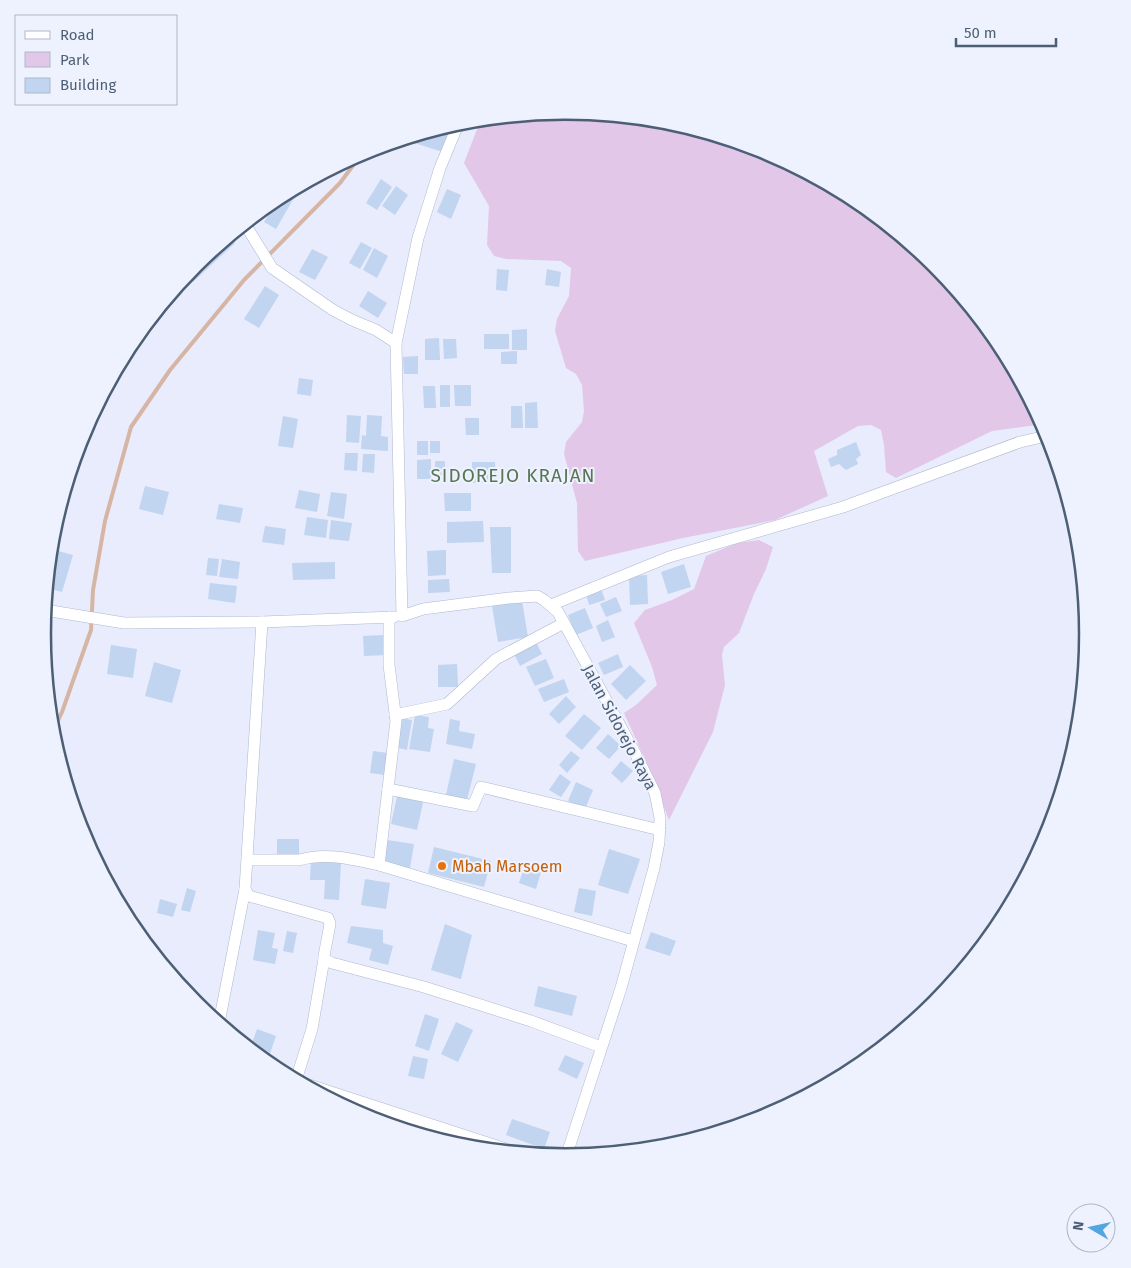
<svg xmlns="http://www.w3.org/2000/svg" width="1131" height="1268" font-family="'Fira Sans',sans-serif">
  <rect width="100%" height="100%" fill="#e8ecfc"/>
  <!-- green -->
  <g fill="#e2c7e9">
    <polygon points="566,111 668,121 766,151 856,199 936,264 1001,344 1044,424 992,431 896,478 886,472 884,445 881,430 871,425 858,426 814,451 828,496 775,520 683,538 585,561 578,551 577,503 564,454 566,442 582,422 584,411 582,385 576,374 566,368 555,331 557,319 569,296 571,268 561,261 506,259 494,256 487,245 489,206 464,163 481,119"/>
    <polygon points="759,540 773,547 766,569 754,594 739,633 724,647 722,655 725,685 713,732 669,820 648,766 624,713 636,705 657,685 652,667 634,623 645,610 672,600 694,589 706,556 737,543"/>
  </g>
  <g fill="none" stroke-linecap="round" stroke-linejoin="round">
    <!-- stream -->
    <polyline stroke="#d6b5a4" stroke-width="4" points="52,733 62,712 91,630 93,590 105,521 131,427 170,370 244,280 340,183 363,152"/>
  </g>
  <!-- building -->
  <g fill="#c1d4f0">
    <polygon points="440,128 450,131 443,152 411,142 412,137"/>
    <polygon points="381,179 392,187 377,210 366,203"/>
    <polygon points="396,186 408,195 395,215 382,206"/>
    <polygon points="294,189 298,191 276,229 264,222 276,202 273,200"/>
    <polygon points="447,189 461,195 451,219 437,212"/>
    <polygon points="229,237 235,243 193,282 187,275 196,264"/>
    <polygon points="361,242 372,248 360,269 349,263"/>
    <polygon points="374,248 388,256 377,278 363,270"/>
    <polygon points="312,249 328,257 315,280 299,272"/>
    <polygon points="497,269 509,270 507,291 496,290"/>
    <polygon points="547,269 561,272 559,287 545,285"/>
    <polygon points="265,286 279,295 259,328 244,319"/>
    <polygon points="368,291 387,303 378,318 359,306"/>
    <polygon points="527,329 527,350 512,350 512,330"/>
    <rect x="484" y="334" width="25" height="15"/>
    <polygon points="439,338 440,360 425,360 425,339"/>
    <polygon points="443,339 456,339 457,358 444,359"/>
    <polygon points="517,351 517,364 501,364 501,352"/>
    <polygon points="418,356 418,374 404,374 403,357"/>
    <polygon points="299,378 313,380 311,396 297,394"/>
    <rect x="440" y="385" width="10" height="22"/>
    <polygon points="454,385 471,385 471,406 455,406"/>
    <polygon points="423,386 435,386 436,408 424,408"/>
    <polygon points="537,402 538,428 525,428 525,403"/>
    <polygon points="511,406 522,406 523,428 511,428"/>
    <polygon points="347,415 361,416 359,443 346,442"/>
    <polygon points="367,415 382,416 381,436 388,437 388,451 361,449 362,435 366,436"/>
    <polygon points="283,416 298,419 293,448 278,446"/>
    <polygon points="465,418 479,418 479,435 466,435"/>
    <rect x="417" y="441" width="11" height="14"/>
    <rect x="430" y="441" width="10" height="12"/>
    <polygon points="856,442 861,455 856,459 858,464 846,470 839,464 831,467 828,459 837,455 837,450"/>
    <polygon points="345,453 358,453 357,471 344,470"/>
    <polygon points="363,454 375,454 374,473 362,472"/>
    <polygon points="431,459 431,479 417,479 417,460"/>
    <rect x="435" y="461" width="10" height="16"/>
    <polygon points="472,462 495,462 496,482 472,483"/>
    <polygon points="145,486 169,492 163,515 139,509"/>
    <polygon points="299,490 320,494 317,512 295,508"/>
    <polygon points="331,492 347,494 344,519 327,516"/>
    <polygon points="444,493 471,493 471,511 445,511"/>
    <polygon points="219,504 243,508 240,523 216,519"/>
    <polygon points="307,517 328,520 326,538 304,535"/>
    <polygon points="331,520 352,523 349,541 329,539"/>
    <polygon points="483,521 484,542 447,543 447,522"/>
    <polygon points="265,526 286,529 284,545 262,542"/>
    <polygon points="490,527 511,527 511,573 492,573"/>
    <polygon points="51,549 73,555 62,592 47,588"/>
    <polygon points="446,550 446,575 428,576 427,551"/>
    <polygon points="208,558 219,559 217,576 206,575"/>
    <polygon points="222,559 240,562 238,579 219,577"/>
    <polygon points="335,562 335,579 293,580 292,563"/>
    <polygon points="684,564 691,587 668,594 661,572"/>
    <polygon points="647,575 648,604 630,605 629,576"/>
    <polygon points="449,579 450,592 428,593 428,580"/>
    <polygon points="210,583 237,586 235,603 208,599"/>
    <polygon points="601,589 605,600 589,605 586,594"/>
    <polygon points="616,597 622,611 606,617 600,604"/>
    <polygon points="522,601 528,637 498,642 492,606"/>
    <polygon points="585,608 593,628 576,635 568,615"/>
    <polygon points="608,620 615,637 602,642 596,626"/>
    <polygon points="385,635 386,655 364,656 363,636"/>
    <polygon points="535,640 542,654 520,666 513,652"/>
    <polygon points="111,645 137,649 133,678 107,674"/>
    <polygon points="618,654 623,667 604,675 598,663"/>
    <polygon points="546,659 554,678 535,686 526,667"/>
    <polygon points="154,662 181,670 172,703 145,696"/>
    <polygon points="457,664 458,687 438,687 438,665"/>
    <polygon points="630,665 646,681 626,700 611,684"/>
    <polygon points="564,679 569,692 544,702 538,689"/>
    <polygon points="566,696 576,707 559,724 549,714"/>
    <polygon points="584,714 601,728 582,750 565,736"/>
    <polygon points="415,715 429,717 428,728 434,729 430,752 409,749"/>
    <polygon points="400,718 412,720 407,750 394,747"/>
    <polygon points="450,719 460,721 459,731 475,734 472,749 446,744"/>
    <polygon points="608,734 621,746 609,759 596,748"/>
    <polygon points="373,751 388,753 385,775 370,773"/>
    <polygon points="571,751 580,758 567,773 559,765"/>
    <polygon points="454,759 476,764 467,800 446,795"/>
    <polygon points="621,761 633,771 622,783 611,773"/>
    <polygon points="560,774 571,782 561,797 549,790"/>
    <polygon points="576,782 593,790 585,809 568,801"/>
    <polygon points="398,792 424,798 417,830 391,824"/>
    <rect x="277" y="839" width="22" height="18"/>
    <polygon points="387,840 414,844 410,868 384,864"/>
    <polygon points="434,847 491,861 484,887 428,873"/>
    <polygon points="609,849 640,859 628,894 598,885"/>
    <polygon points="311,860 341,862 339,900 324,899 325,880 310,880"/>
    <polygon points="526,862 542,868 536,889 519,883"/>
    <polygon points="365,879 390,883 386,909 361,905"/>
    <polygon points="187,888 196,891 190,912 181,910"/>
    <polygon points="579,888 596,891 592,916 574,912"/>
    <polygon points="160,899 177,904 173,917 157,913"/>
    <polygon points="445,924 472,935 461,979 431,970"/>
    <polygon points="351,926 383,930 383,943 393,946 388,965 369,960 372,949 347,943"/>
    <polygon points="258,930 275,933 272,948 278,949 275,964 253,960"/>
    <polygon points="287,931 297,933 293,953 283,951"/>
    <polygon points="651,932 676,941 670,956 645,948"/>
    <polygon points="538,986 577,996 572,1016 534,1006"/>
    <polygon points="425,1014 439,1019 429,1051 415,1046"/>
    <polygon points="456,1022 473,1030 458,1062 441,1054"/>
    <polygon points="257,1029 276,1036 267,1062 250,1049"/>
    <polygon points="565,1055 584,1063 577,1079 558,1070"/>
    <polygon points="413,1056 428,1059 424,1079 408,1076"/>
    <polygon points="512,1119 550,1132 544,1149 506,1135"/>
    <polygon points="451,1136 460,1140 458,1145 448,1142"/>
  </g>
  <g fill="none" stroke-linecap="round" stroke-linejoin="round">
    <!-- minor casing -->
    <g stroke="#aeb9cd" stroke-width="12">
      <g id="minor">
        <polyline points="245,224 272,268 333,310 352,320 376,330 396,343 402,616 423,609 509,598 537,596 544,600 558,612 635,753 655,793 660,818 659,842 654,868 621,988 566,1157"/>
        <polyline points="396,343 418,238 440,168 459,122"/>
        <polyline points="551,605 669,557 843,507 1020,442 1042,437 1050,437"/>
        <polyline points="45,610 124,623 262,622 394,617"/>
        <polyline points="389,617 389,665 396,721 379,865 633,941"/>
        <polyline points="262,622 245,889 249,896 328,918 330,924 324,956 324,959 332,963 424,987 531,1021 601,1047"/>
        <polyline points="395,715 447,704 496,659 564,623"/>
        <polyline points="388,789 473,806 481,787 660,830"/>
        <path d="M248,860H299C326,852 352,859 379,865"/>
        <polyline points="219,1023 245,889"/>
        <polyline points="296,1080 312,1029 324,959"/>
        <polyline points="300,1082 515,1152"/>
      </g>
    </g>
    <!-- minor -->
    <use href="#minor" stroke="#fff" stroke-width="11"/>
  </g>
  <!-- markers -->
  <circle fill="#e8710a" stroke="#eef2fe" stroke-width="2" cx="442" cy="866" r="5"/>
  <g text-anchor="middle" stroke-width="4" stroke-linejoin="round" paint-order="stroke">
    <!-- street labels -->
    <g font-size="16" fill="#4d5f75" stroke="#eef2fe">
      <text transform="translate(620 727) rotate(62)" y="6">Jalan Sidorejo Raya</text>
    </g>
    <!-- food labels -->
    <g font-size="16" fill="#c56008" stroke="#eef2fe" text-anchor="start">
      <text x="452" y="872">Mbah Marsoem</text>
    </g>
    <!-- quarter labels -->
    <g font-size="19" letter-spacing="1" fill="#587653" stroke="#eef2fe">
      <text x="513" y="482">SIDOREJO KRAJAN</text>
    </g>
  </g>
  <!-- crop -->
  <path d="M0 0H1131V1268H0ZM51 634a514 514 0 1 1 1028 0a514 514 0 1 1-1028 0Z" fill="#eef2fe" fill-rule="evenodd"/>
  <path fill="none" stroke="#4d5f75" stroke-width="2.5" d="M51 634a514 514 0 1 1 1028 0a514 514 0 1 1-1028 0Z"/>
  <!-- legend -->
  <rect x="15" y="15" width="162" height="90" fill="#eef2fe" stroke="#aeb7c7"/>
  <rect x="25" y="31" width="25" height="8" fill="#ffffff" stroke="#aeb7c7"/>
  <text x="60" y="40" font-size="15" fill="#4d5f75">Road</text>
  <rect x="25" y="52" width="25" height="15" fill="#e2c7e9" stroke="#aeb7c7"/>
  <text x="60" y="65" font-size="15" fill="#4d5f75">Park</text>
  <rect x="25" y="78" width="25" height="15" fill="#c1d4f0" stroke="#aeb7c7"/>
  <text x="60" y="90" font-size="15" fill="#4d5f75">Building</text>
  <!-- north arrow -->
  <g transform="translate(1091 1228) rotate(279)"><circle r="24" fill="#eef2fe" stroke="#aeb7c7"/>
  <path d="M0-4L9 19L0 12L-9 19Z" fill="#53a5e0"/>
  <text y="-8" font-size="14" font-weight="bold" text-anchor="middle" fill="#4d5f75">N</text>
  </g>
  <!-- scale -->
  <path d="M956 38v8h100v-8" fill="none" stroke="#4d5f75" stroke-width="2.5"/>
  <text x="964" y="38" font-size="15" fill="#4d5f75" stroke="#eef2fe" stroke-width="4" paint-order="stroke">50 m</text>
</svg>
